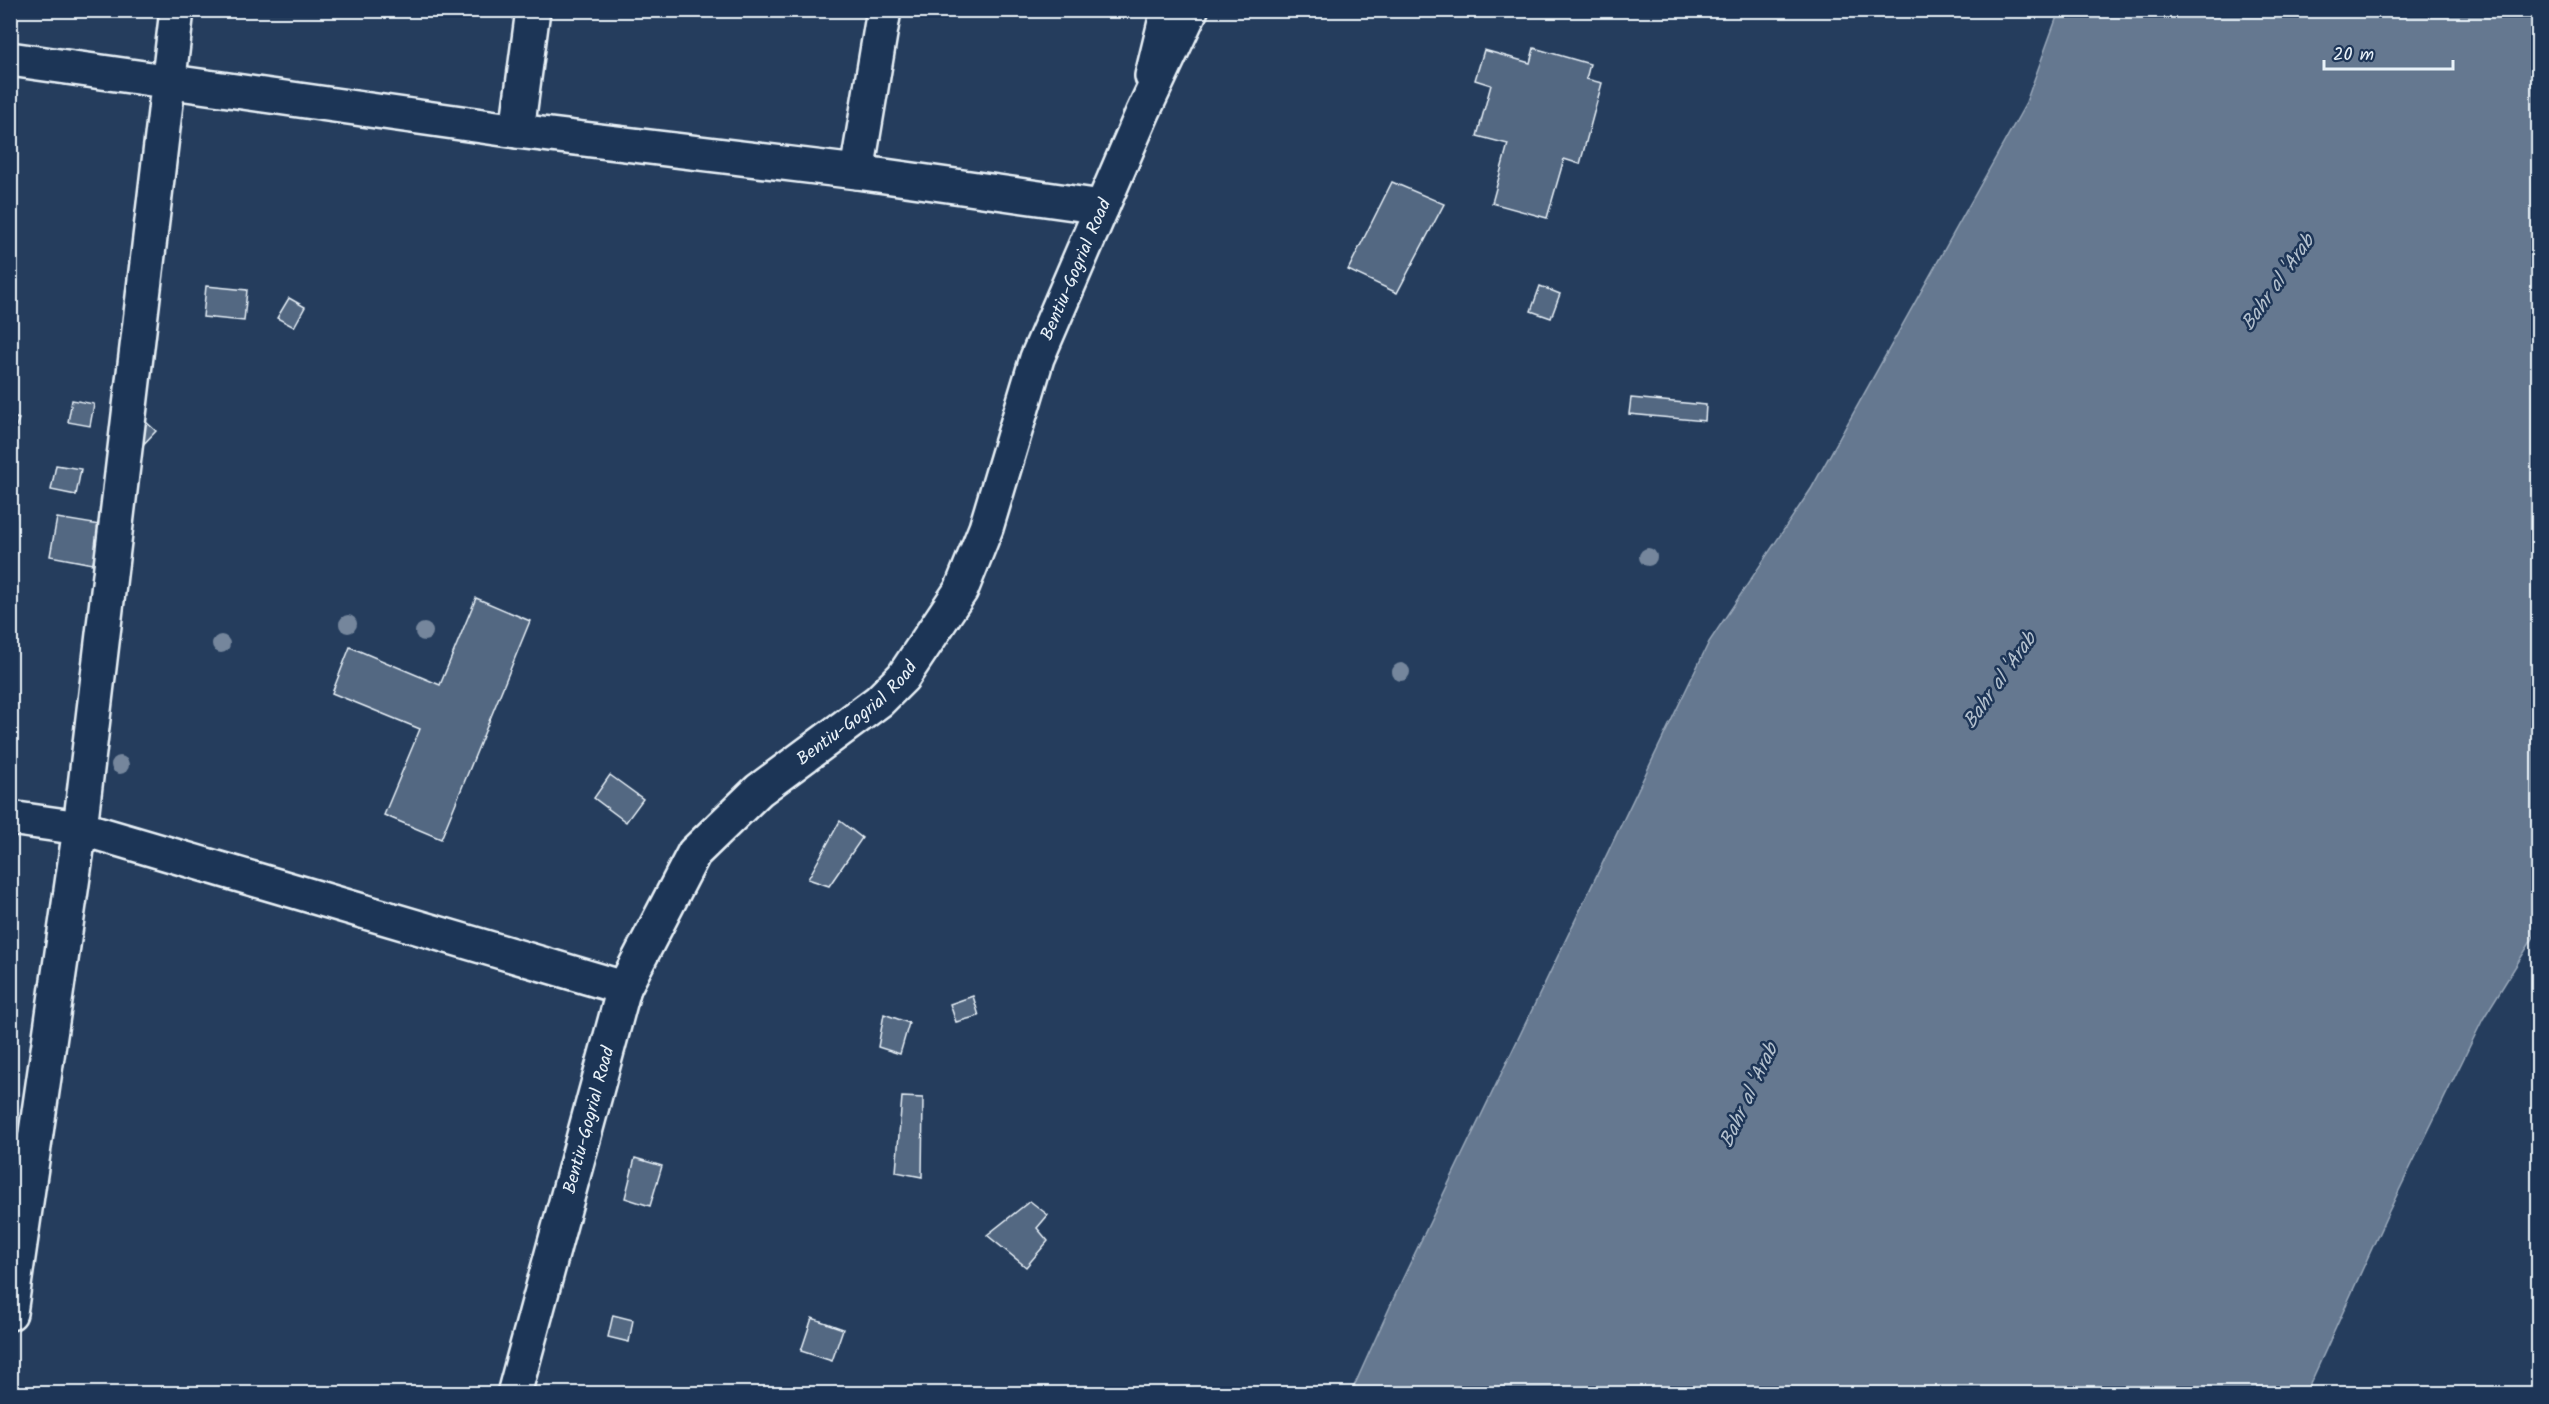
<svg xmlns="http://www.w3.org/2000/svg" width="2549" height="1404" font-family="Kalam,sans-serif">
  <rect width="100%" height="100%" fill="#253d5d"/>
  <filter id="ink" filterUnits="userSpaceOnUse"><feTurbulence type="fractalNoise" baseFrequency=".0167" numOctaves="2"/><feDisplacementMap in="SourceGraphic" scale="12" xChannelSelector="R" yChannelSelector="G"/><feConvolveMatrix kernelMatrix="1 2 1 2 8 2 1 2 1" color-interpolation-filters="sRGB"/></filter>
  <g filter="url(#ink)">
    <!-- water -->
    <polygon fill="#657890" stroke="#99a8ba" stroke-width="1.5" points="2059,11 2538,11 2538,930 2483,1019 2389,1211 2306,1393 1351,1393 1402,1280 1709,642 1811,489 2025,105"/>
    <!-- building -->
    <g fill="#536782" stroke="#e8f1f8" stroke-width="1.5">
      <polygon points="1534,48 1590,64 1586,79 1602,83 1580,164 1564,159 1547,218 1492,203 1508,144 1477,136 1491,85 1475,80 1484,50 1530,63"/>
      <polygon points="1392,182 1444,204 1397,293 1348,270"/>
      <polygon points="206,286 247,290 244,321 203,317"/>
      <polygon points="1540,286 1560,294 1551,318 1531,311"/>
      <polygon points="289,298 305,307 294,327 277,318"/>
      <polygon points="1631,398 1706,405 1705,421 1629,414"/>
      <polygon points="72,400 94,404 90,426 68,422"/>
      <polygon points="135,412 156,431 138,450"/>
      <polygon points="10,416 19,419 10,441"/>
      <polygon points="56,465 81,469 76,495 51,490"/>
      <polygon points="10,487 16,487 14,526 10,525"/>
      <polygon points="57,518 100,525 93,564 50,556"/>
      <polygon points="476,598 530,621 441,839 384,815 420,729 332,693 350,647 440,685"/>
      <polygon points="610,775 643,799 626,822 594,798"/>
      <polygon points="840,821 862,838 829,886 808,879"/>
      <polygon points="973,996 979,1016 956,1022 950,1004"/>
      <polygon points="884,1014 909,1023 900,1054 878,1047"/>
      <polygon points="902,1097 923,1098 922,1177 896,1172"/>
      <polygon points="635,1158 662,1166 650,1206 625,1198"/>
      <polygon points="1030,1201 1048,1215 1037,1228 1048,1241 1026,1267 987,1235"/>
      <polygon points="613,1315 633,1320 629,1342 608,1337"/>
      <polygon points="812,1318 843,1329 832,1361 801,1351"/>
    </g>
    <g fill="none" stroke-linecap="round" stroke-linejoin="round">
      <!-- street casing -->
      <g stroke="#e8f1f8" stroke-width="38">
        <g id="street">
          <polyline points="10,59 517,131 857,172 884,10"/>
          <polyline points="1152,76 1168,10"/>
          <polyline points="517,131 533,10"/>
          <polyline points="857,172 1102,207"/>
          <polyline points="10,818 80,828 624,988"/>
          <polyline points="10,1313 80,828 177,10"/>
        </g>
      </g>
      <!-- secondary casing -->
      <g stroke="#e8f1f8" stroke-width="38">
        <g id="secondary">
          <path id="s1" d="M514,1394L624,988L694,853L759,790L879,701L903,677L961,590L986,528L1037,358L1143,112L1191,10"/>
        </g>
      </g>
      <!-- street -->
      <use href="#street" stroke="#1d3557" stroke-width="33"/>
      <!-- secondary -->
      <use href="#secondary" stroke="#1d3557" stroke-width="33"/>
    </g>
    <!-- trees -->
    <g fill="#74869c">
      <circle cx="1648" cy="557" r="9"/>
      <circle cx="348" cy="624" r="9"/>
      <circle cx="424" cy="632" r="9"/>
      <circle cx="221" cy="644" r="9"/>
      <circle cx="1401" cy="672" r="9"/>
      <circle cx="120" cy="765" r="9"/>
    </g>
  </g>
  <g text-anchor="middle" stroke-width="5" stroke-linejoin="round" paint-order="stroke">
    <!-- street labels -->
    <g font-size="18" fill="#e8f1f8" stroke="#1d3557">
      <text dy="6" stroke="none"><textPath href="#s1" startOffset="1292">Bentiu-Gogrial Road</textPath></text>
      <text dy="6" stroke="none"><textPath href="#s1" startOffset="788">Bentiu-Gogrial Road</textPath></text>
      <text dy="6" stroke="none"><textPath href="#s1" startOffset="284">Bentiu-Gogrial Road</textPath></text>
    </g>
    <!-- water labels -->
    <g font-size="20" font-style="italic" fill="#b4c1ce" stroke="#1d3557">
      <text transform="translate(2277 282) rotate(-55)" y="7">Bahr al 'Arab</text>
      <text transform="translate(1999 680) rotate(-55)" y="7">Bahr al 'Arab</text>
      <text transform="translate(1748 1095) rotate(-65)" y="7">Bahr al 'Arab</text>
    </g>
  </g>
  <!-- margin -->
  <rect width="2549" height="1404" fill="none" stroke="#1d3557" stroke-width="36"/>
  <rect x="18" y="18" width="2513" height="1368" fill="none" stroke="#e8f1f8" stroke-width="2" filter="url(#ink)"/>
  <!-- scale -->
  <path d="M2324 60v9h129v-9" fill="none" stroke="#e8f1f8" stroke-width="3"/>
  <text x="2333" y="60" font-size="18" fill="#e8f1f8" stroke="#1d3557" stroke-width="4.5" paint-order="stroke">20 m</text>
</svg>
